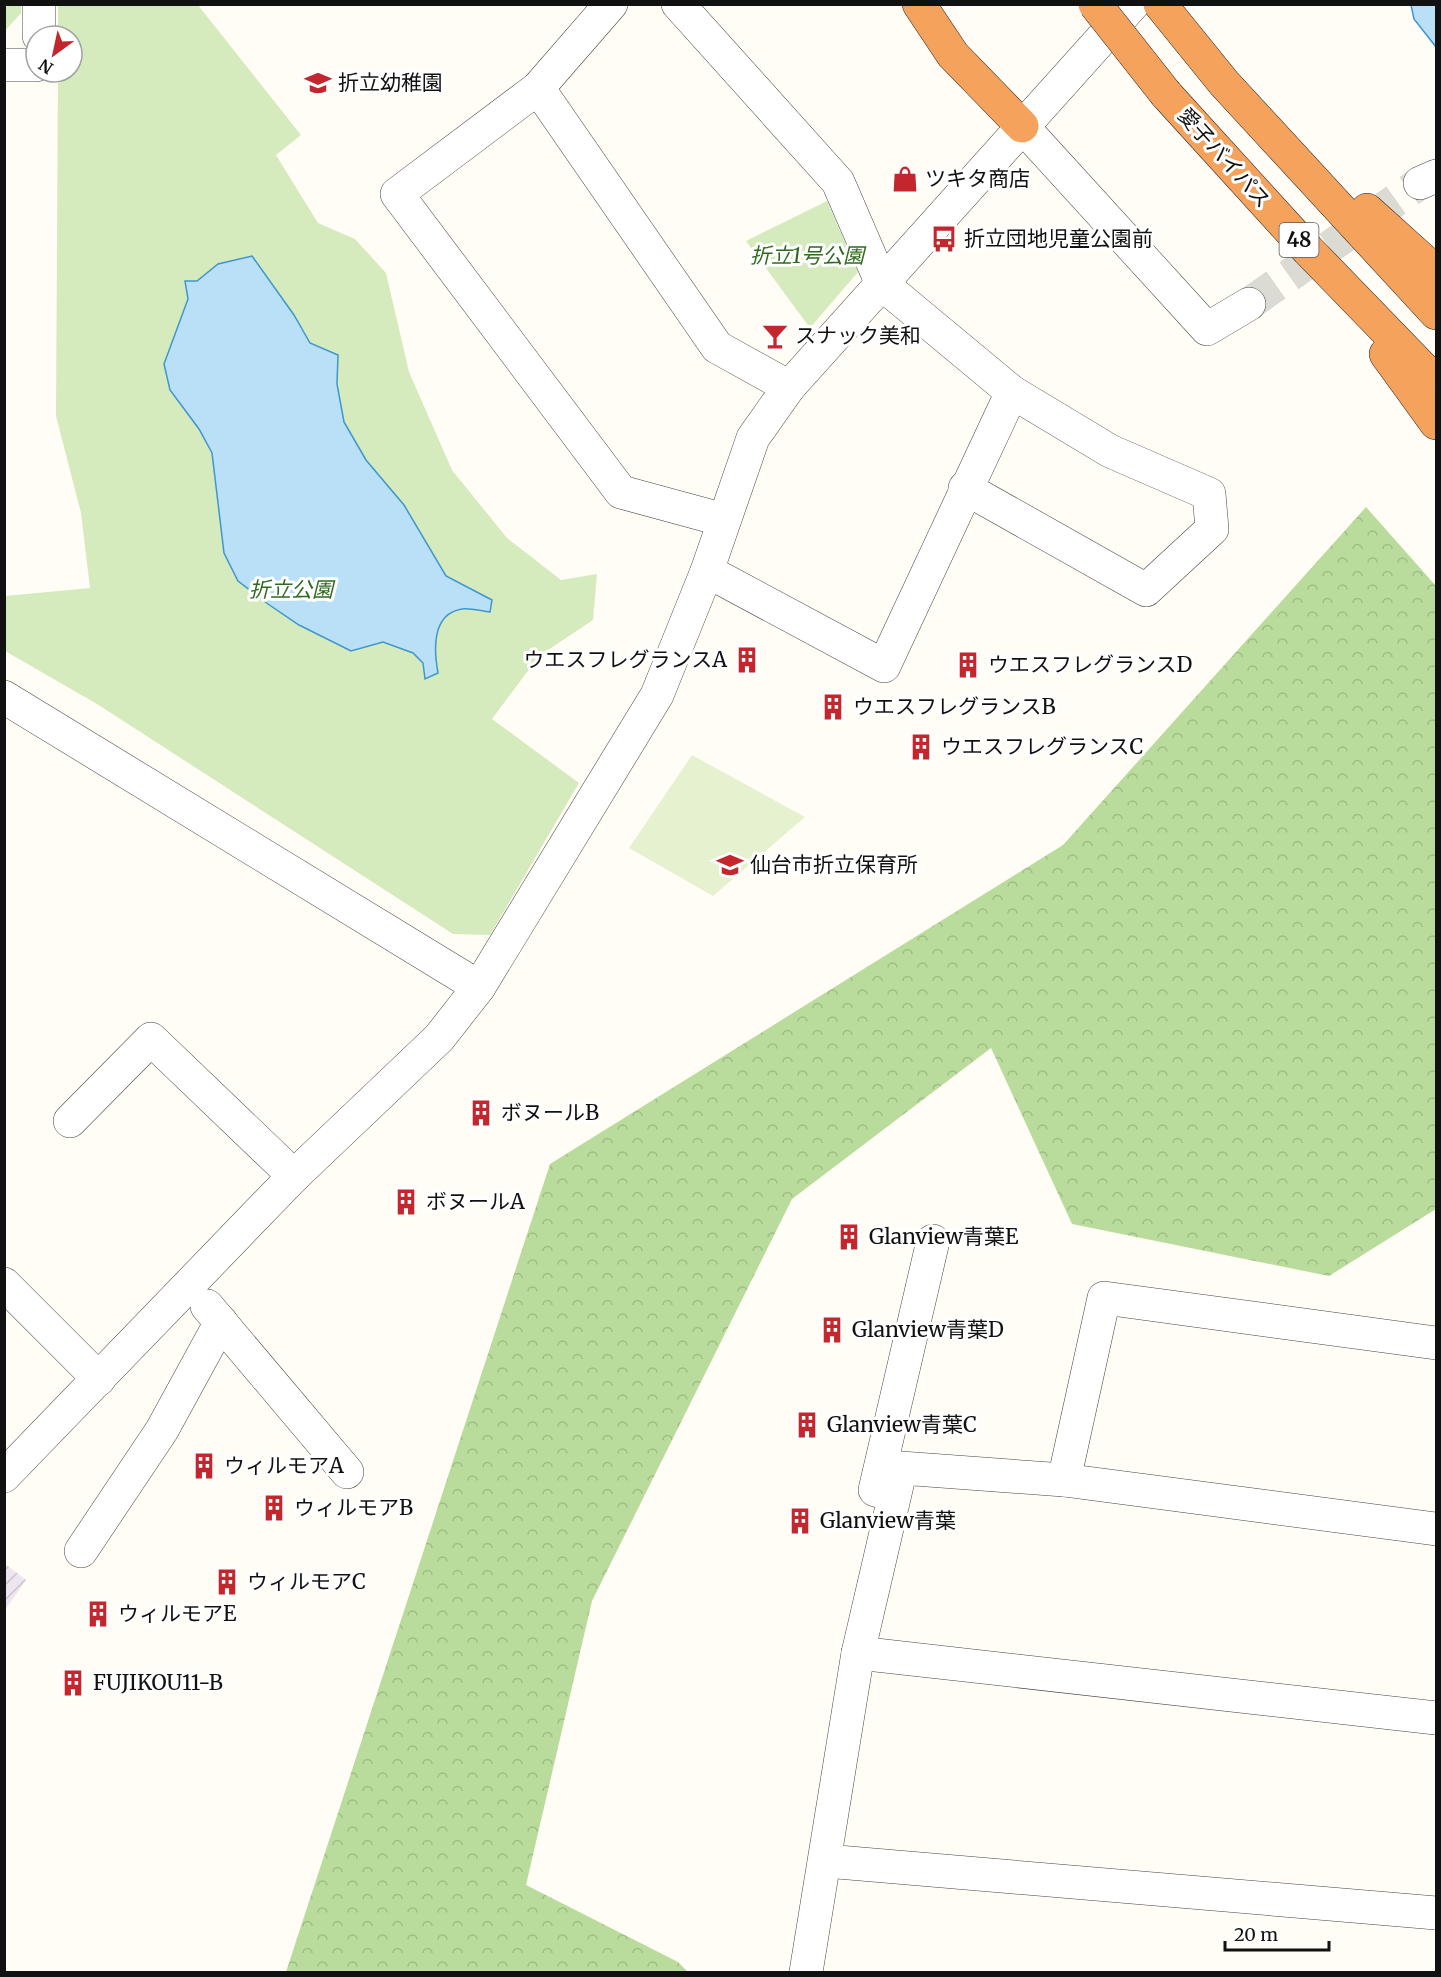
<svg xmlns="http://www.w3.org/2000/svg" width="1441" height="1977" font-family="Merriweather,'Noto Sans JP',serif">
  <defs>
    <pattern id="industrial-furrows" width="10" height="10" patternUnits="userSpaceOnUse" patternTransform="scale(1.5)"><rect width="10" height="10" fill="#eee6ef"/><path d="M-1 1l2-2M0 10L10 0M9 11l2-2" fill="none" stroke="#cbc4cc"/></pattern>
    <pattern id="forest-crowns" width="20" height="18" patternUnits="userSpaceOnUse" patternTransform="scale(1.5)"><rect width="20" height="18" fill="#b9dc9c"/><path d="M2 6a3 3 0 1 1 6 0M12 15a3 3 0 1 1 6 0" fill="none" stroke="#9ebc85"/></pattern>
  </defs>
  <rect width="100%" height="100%" fill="#fffdf5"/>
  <!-- industrial -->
  <polygon fill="url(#industrial-furrows)" points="5,1564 26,1580 5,1610"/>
  <!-- forest -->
  <polygon fill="url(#forest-crowns)" points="1366,507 1436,586 1436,1209 1329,1276 1072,1224 991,1048 792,1199 592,1601 526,1885 678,1962 688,1972 286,1972 550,1164 1063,845"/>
  <!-- park -->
  <g fill="#d5ebbd">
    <polygon points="5,4 21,5 21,13 5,31"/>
    <polygon points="58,5 198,5 301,135 276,155 318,223 355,239 386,273 409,372 452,470 507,538 561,580 597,574 593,620 539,656 492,719 579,783 490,935 453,934 97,704 5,651 5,596 90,588 81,513 56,416 58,72 72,72 72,36 58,36"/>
    <polygon points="827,201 858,272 810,328 746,241"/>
  </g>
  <!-- pitch -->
  <polygon fill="#e6f2cf" points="692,755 805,817 713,896 629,848"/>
  <!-- water -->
  <g fill="#b9e0f7" stroke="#3f96cf" stroke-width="1.5">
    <polygon points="1411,5 1436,5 1436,47 1414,19"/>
    <path d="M252,256L294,315L310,343L338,355L337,384L344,422L366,460L404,505L446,576L492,600L490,612C481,611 470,608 462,609C431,614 434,651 438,673L425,679L423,663L413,653L383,642L351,651L299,625L268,604L238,581L224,553L212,453L199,429L170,390L164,364L188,299L185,281H197L218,264Z"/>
  </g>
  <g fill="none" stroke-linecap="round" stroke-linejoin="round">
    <!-- minor-tunnel -->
    <polyline stroke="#dbdad3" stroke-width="33" stroke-dasharray="33 16" stroke-linecap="butt" points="1249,304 1420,183"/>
    <!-- minor casing -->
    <g stroke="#444" stroke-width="34">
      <g id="minor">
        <polyline points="39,4 39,36"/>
        <polyline points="611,4 538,88 397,194 621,492 724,520"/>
        <polyline points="678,4 838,182 882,284 1012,392 884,666 707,571"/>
        <polyline points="4,65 36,65"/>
        <polyline points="538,88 717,347 789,387"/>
        <polyline points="1022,126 1207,329 1249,304"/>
        <polyline points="1420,183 1436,176"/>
        <polyline points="965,488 1146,590 1212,529 1209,494 1110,451 1012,392"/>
        <polyline points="4,697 479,987"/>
        <polyline points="70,1121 151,1039 294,1176"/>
        <polyline points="4,1284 99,1379"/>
        <polyline points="207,1306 347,1472"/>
        <polyline points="4,1476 294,1176 439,1038 479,987 657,695 707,571 753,438 789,387 1133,4"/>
        <polyline points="1064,1480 1104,1298 1436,1343"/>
        <polyline points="882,1492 875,1490 933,1241"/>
        <polyline points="81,1551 162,1430 221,1322"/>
        <polyline points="858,1653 1436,1718"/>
        <polyline points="826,1861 1436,1913"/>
        <polyline points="806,1972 858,1653 901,1468 1064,1480 1436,1529"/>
      </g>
    </g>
    <!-- highway casing -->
    <g stroke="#222" stroke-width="34">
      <g id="highway">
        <polyline points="919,4 953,55 1022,126"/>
        <polyline points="1160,4 1224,83 1436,313"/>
        <polyline points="1166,94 1308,250 1436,382"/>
        <polyline points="1367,210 1436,272"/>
        <polyline points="1386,354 1436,423"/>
      </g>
    </g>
    <!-- minor -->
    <use href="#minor" stroke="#fff" stroke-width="33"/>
    <!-- highway -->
    <use href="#highway" stroke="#f5a25d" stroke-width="33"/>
    <!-- highway-bridge casing -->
    <g stroke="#222" stroke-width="34" stroke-linecap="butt">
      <polyline id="highway-bridge" points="1095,4 1166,94"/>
    </g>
    <!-- highway-bridge -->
    <use href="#highway-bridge" stroke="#f5a25d" stroke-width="33"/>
  </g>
  <!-- icons -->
  <defs>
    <g id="school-bare" transform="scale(2.07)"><path d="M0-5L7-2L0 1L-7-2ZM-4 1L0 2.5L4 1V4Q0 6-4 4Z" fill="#c4262e" stroke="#fff" stroke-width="2.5" paint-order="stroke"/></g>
    <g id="shop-bare" transform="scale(2.07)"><path d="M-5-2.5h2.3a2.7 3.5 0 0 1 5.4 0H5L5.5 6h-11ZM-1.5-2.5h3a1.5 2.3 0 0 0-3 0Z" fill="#c4262e" stroke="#fff" stroke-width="2.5" paint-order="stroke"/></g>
    <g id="bus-bare" transform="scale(2.07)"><path d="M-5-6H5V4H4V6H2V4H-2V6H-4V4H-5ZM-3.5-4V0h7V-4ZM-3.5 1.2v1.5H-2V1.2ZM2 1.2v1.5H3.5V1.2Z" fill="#c4262e" stroke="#fff" stroke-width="2.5" paint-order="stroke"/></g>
    <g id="bar-bare" transform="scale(2.07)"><path d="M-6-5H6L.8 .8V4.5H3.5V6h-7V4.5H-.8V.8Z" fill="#c4262e" stroke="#fff" stroke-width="2.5" paint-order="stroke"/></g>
    <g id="building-bare" transform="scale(2.07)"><path d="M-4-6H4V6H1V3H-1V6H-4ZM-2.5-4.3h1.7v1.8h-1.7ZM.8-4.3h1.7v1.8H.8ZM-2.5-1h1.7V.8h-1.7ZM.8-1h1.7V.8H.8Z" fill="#c4262e" stroke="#fff" stroke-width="2.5" paint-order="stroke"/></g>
  </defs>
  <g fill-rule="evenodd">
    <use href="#school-bare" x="318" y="83"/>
    <use href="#shop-bare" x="905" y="179"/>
    <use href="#bus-bare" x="944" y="239"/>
    <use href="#bar-bare" x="775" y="336"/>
    <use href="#building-bare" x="747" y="660"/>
    <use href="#building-bare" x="968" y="665"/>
    <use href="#building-bare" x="833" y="707"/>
    <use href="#building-bare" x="921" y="747"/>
    <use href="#school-bare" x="730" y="865"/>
    <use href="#building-bare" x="481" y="1113"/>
    <use href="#building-bare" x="406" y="1202"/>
    <use href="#building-bare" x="849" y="1237"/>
    <use href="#building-bare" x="832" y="1330"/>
    <use href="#building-bare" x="807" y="1425"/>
    <use href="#building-bare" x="204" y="1466"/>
    <use href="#building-bare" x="274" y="1508"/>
    <use href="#building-bare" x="800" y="1521"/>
    <use href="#building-bare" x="227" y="1582"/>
    <use href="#building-bare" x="98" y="1614"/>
    <use href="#building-bare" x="73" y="1683"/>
  </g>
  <g text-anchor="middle" stroke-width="6" stroke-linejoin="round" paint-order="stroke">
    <!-- shield labels -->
    <rect fill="#fff" stroke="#585858" stroke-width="1.5" x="1279.5" y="223" width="39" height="34" rx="4.5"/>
    <g font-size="20" font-weight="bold" fill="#111">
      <text x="1299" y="247">48</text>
    </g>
    <!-- poi labels -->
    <g font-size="21" fill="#111" stroke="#fff" text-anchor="start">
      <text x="338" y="90">折立幼稚園</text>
      <text x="925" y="186">ツキタ商店</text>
      <text x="964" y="246">折立団地児童公園前</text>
      <text x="795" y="343">スナック美和</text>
      <text x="727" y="667" text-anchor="end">ウエスフレグランスA</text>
      <text x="988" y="672">ウエスフレグランスD</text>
      <text x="853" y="714">ウエスフレグランスB</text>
      <text x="941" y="754">ウエスフレグランスC</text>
      <text x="750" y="872">仙台市折立保育所</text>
      <text x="501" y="1120">ボヌールB</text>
      <text x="426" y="1209">ボヌールA</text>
      <text x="869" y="1244">Glanview青葉E</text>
      <text x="852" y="1337">Glanview青葉D</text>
      <text x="827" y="1432">Glanview青葉C</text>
      <text x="224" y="1473">ウィルモアA</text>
      <text x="294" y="1515">ウィルモアB</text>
      <text x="820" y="1528">Glanview青葉</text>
      <text x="247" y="1589">ウィルモアC</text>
      <text x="118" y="1621">ウィルモアE</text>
      <text x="93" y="1690">FUJIKOU11-B</text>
    </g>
    <!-- street labels -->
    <g font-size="21" fill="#111" stroke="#fff">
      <text transform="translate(1224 158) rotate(48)" y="7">愛子バイパス</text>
    </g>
    <!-- park labels -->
    <g font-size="21" font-style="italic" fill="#2f6b1f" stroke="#fff">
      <text x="807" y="263">折立1号公園</text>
      <text x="291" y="597">折立公園</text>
    </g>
  </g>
  <!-- border -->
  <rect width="1441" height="1977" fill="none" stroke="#111111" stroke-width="12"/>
  <!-- north arrow -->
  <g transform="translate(54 54) rotate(213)"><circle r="28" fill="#ffffff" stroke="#a0a0a0" stroke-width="1.5"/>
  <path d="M0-4.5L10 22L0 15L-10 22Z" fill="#c4262e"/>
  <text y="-9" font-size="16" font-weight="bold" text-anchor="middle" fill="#111111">N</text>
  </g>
  <!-- scale -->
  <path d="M1225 1941v9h104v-9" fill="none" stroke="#111111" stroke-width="3"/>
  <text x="1234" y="1941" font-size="18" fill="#111111" stroke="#ffffff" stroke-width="4.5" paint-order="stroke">20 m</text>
</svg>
